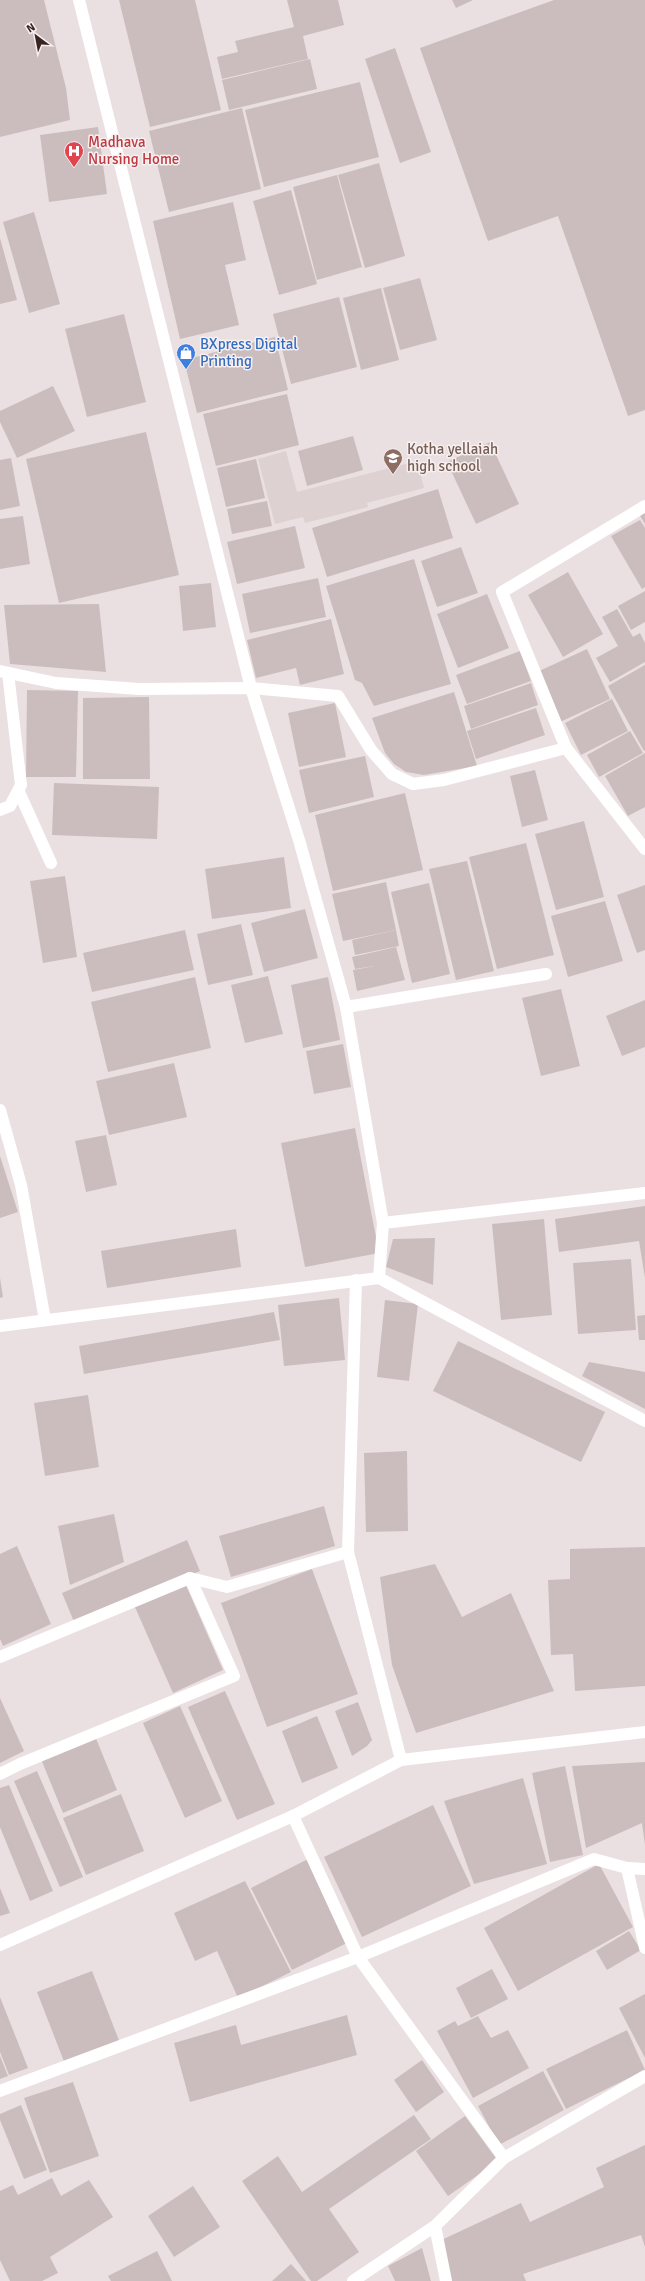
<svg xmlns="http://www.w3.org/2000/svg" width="645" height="2281" font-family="Signika,sans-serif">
  <rect width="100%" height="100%" fill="#eae0e1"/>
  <!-- built -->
  <polygon fill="#ded1d2" points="286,451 297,492 417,461 424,488 367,503 368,507 305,523 303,517 275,524 258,459"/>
  <!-- building -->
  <g fill="#cbbdbe">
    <polygon points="0,0 44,0 66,88 70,120 0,137"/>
    <polygon points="119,0 195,0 221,110 150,127"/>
    <polygon points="287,0 338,0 344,25 303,36 308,59 222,79 217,57 238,52 235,41 294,27"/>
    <polygon points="452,0 473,0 456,8"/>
    <polygon points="554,0 645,0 645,410 628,416 558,216 488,241 420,48"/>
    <polygon points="395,48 431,152 400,163 365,59"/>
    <polygon points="310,59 317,89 229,110 222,80"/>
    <polygon points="360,82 379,157 264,187 245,110"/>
    <polygon points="242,108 261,189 169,212 149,131"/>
    <polygon points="98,127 107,194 49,202 40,135"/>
    <polygon points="379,163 405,256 365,268 338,175"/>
    <polygon points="337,175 362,267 317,280 293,187"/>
    <polygon points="291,190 317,284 279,295 253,201"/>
    <polygon points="233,202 246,260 225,265 239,325 180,339 153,221"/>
    <polygon points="34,212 60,304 29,313 3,222"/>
    <polygon points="0,238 17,300 0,304"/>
    <polygon points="420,278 437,340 400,350 383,288"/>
    <polygon points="381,288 399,360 361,370 343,298"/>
    <polygon points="339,297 357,367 291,384 273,314"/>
    <polygon points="124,314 146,402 87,417 65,329"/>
    <polygon points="275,337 288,390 197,413 184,360"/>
    <polygon points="53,386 75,431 17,458 0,422 0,411"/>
    <polygon points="287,394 299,445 216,466 203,414"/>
    <polygon points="146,432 179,575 59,603 26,459"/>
    <polygon points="353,436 363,470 307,486 298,451"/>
    <polygon points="490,442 519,504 476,524 447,462"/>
    <polygon points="11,458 20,506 0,510 0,460"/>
    <polygon points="256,459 265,498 226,507 217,468"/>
    <polygon points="438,489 453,538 327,577 312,528"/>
    <polygon points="267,501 272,526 232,534 227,509"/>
    <polygon points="645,511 645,524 639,514"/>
    <polygon points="23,516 30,564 0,569 0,519"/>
    <polygon points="640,520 645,528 645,587 642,589 611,536"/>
    <polygon points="295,526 305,568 237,584 227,542"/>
    <polygon points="461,547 478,593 437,607 421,561"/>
    <polygon points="414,559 451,684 374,706 362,683 355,680 326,586"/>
    <polygon points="568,572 603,634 563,657 528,595"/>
    <polygon points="318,578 326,617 250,633 242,594"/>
    <polygon points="211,583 216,627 183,631 179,586"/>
    <polygon points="645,591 645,622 631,630 618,606"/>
    <polygon points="487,594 509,648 458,668 437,614"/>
    <polygon points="99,604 106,672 10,664 4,605"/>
    <polygon points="617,609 633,637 640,633 645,643 645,662 610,682 596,658 618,646 602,617"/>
    <polygon points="331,619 344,674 300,685 296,668 256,678 247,640"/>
    <polygon points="587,649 610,699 560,722 537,672"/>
    <polygon points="520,651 531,681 467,704 456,675"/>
    <polygon points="645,665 645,750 644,751 608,686"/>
    <polygon points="531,683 538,705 471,729 464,706"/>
    <polygon points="27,690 78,691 76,777 26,777"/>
    <polygon points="454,692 477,766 424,775 406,772 394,764 385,753 372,718"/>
    <polygon points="149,697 150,779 83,779 83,698"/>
    <polygon points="612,699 628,731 581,755 565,723"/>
    <polygon points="335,703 346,757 299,767 288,713"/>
    <polygon points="536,708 545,735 476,759 467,731"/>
    <polygon points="630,731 643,753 599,777 587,755"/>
    <polygon points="645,753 645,807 628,816 605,776"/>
    <polygon points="365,756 374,797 309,813 299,770"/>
    <polygon points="535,770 548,820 522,827 510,776"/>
    <polygon points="54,783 159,787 157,839 52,835"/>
    <polygon points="405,793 423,870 333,891 315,815"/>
    <polygon points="584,821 604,897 556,910 535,834"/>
    <polygon points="526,843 554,955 497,969 469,857"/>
    <polygon points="284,857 291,908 212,919 205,869"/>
    <polygon points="467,861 494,971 456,980 429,869"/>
    <polygon points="65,876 77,957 43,963 30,881"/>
    <polygon points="386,882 396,930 343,941 332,894"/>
    <polygon points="429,883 450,974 412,983 391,892"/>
    <polygon points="645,885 645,950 637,953 617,895"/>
    <polygon points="605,901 623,961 568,977 551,916"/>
    <polygon points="305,909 318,958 264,972 251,923"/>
    <polygon points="241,924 253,975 208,985 197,934"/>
    <polygon points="185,930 194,970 92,992 83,953"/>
    <polygon points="396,930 399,946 355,955 352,940"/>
    <polygon points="396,947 405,980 357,991 353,970 375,966 355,969 352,957"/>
    <polygon points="268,976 283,1034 245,1043 231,985"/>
    <polygon points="195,977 211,1048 108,1072 91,1002"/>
    <polygon points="328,977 340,1040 303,1048 291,985"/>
    <polygon points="561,989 580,1066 541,1076 522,998"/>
    <polygon points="645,1000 645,1047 622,1056 606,1016"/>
    <polygon points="343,1044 351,1087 314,1094 306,1051"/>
    <polygon points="174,1063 187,1117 109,1135 96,1081"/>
    <polygon points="355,1128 379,1253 305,1267 281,1143"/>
    <polygon points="106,1135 117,1185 86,1192 75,1141"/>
    <polygon points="0,1156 18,1212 0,1218"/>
    <polygon points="645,1206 645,1278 639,1241 559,1252 555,1219"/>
    <polygon points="544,1219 552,1315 501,1320 492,1224"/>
    <polygon points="236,1229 241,1267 107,1288 101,1251"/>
    <polygon points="435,1238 433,1285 386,1267 393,1239"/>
    <polygon points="631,1259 636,1330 578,1334 573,1263"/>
    <polygon points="0,1278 3,1297 0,1298"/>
    <polygon points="339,1298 345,1360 284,1366 278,1305"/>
    <polygon points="385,1300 418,1304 409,1381 377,1377"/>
    <polygon points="274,1312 280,1340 84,1374 79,1346"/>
    <polygon points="645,1315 645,1340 639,1340 637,1316"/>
    <polygon points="458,1341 605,1412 581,1462 433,1391"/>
    <polygon points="589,1362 645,1372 645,1409 582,1376"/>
    <polygon points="88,1395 99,1467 45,1476 34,1403"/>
    <polygon points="407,1451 408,1531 366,1532 364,1453"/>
    <polygon points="324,1506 335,1546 231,1577 219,1536"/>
    <polygon points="114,1514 124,1562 70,1585 58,1526"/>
    <polygon points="187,1540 200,1571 75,1624 62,1593"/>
    <polygon points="17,1546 51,1624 3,1646 0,1639 0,1554"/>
    <polygon points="645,1547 645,1686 575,1691 573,1654 551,1655 548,1580 570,1579 570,1549"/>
    <polygon points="435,1564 462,1617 511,1593 554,1691 416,1733 392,1665 380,1577"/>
    <polygon points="312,1569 358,1694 267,1727 221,1603"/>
    <polygon points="185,1583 223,1670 173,1693 134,1605"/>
    <polygon points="225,1691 275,1804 237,1820 188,1707"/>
    <polygon points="0,1698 24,1751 0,1763"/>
    <polygon points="358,1702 372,1740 367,1746 352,1756 335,1711"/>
    <polygon points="180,1706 222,1801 185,1818 143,1723"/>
    <polygon points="317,1716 338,1768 302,1783 282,1731"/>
    <polygon points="95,1736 117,1790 63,1813 41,1759"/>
    <polygon points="645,1762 645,1845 642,1823 586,1848 572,1766"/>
    <polygon points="565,1766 583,1855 550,1862 532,1773"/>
    <polygon points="37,1771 83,1877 60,1887 14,1781"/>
    <polygon points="523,1778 547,1864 474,1884 444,1801"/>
    <polygon points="9,1785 53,1891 30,1901 0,1827 0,1788"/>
    <polygon points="121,1794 144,1851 86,1875 63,1818"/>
    <polygon points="433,1805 471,1886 362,1937 324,1857"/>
    <polygon points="308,1859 349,1942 292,1970 251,1888"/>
    <polygon points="599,1864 633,1927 518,1991 484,1928"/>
    <polygon points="245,1881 291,1972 238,1998 217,1951 195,1961 174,1913"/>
    <polygon points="0,1888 10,1913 0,1916"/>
    <polygon points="629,1931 641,1950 607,1970 596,1951"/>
    <polygon points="492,1969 508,1999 471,2018 456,1988"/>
    <polygon points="92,1971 120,2043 65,2064 37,1992"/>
    <polygon points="645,1994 645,2058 619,2008"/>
    <polygon points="0,1997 28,2068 9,2075 0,2052"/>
    <polygon points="347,2015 357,2055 190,2102 174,2043 236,2025 241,2045"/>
    <polygon points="478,2016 491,2038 508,2030 529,2068 473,2098 437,2031 455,2021 458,2026"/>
    <polygon points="627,2030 645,2070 566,2109 546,2069"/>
    <polygon points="0,2056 8,2076 0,2079"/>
    <polygon points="422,2060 444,2092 416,2112 394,2080"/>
    <polygon points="543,2071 564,2110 499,2145 478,2106"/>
    <polygon points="73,2082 99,2156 50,2173 24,2098"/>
    <polygon points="21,2105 47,2170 24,2179 0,2120 0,2114"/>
    <polygon points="414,2115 431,2139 329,2209 359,2252 317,2281 311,2281 242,2181 278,2156 302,2192"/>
    <polygon points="465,2116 498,2161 448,2196 416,2151"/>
    <polygon points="645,2145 645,2247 641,2235 523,2274 526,2281 443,2281 435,2243 521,2203 530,2222 604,2187 596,2168"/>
    <polygon points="52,2178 61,2196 89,2180 113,2217 50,2257 58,2273 42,2281 10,2281 0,2260 0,2191 13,2185 18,2195"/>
    <polygon points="193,2186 220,2227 174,2257 148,2216"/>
    <polygon points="422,2248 431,2281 395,2281 388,2266"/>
    <polygon points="157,2251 172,2281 111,2281 108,2276"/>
    <polygon points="291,2264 306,2281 272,2281"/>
  </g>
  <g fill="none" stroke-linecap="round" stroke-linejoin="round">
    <!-- street -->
    <g stroke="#fff" stroke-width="12">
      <polyline points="79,0 251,688 299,840 346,1007 383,1223 379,1278 645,1421"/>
      <polyline points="0,671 56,683 139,689 251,688 338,696 371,750 392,774 413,784 444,780 566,748 645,849"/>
      <polyline points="566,748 502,592 645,506"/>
      <polyline points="19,792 51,863"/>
      <polyline points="0,810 10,806 21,785 8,673"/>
      <polyline points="346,1007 546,974"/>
      <polyline points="0,1110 21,1185 45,1320"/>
      <polyline points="383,1223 645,1193"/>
      <polyline points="356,1280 348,1552 401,1760"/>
      <polyline points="0,1326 379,1278"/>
      <polyline points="0,1657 190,1578 227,1587 348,1552"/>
      <polyline points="0,1774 20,1764 234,1676 190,1578"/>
      <polyline points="293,1816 358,1957 504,2158"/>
      <polyline points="627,1868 645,1948"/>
      <polyline points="0,1945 293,1816 401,1760 645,1732"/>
      <polyline points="0,2091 358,1957 594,1859 627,1868 645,1869"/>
      <polyline points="435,2226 446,2281"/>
      <polyline points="353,2281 435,2226 504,2158 645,2076"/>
    </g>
  </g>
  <!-- icons -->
  <defs>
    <g id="hospital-pin" transform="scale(1)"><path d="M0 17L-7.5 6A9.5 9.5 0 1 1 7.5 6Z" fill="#e0444e" stroke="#f7f0f1"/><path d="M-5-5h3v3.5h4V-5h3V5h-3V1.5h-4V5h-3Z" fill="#fff"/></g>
    <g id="shop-pin" transform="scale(1)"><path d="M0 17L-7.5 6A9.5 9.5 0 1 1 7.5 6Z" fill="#3f7fe0" stroke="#f7f0f1"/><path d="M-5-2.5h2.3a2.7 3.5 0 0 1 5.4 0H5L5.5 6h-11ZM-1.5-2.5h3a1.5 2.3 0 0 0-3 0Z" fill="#fff"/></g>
    <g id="school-pin" transform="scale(1)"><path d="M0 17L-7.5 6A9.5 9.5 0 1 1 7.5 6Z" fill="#8d6e63" stroke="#f7f0f1"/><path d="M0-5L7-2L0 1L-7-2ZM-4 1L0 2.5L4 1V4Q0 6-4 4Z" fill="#fff"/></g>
  </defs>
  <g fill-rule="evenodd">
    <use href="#hospital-pin" x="74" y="151"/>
    <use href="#shop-pin" x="186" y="353"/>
    <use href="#school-pin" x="393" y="458"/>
  </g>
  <g text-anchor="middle" stroke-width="3" stroke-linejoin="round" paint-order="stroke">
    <!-- health labels -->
    <g font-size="15" fill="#be3a42" stroke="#f7f0f1" text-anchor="start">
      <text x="88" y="147">Madhava<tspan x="88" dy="17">Nursing Home</tspan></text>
    </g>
    <!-- shop labels -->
    <g font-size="15" fill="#366cbe" stroke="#f7f0f1" text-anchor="start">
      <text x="200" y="349">BXpress Digital<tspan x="200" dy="17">Printing</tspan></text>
    </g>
    <!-- education labels -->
    <g font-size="15" fill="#785e54" stroke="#f7f0f1" text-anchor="start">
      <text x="407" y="454">Kotha yellaiah<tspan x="407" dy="17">high school</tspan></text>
    </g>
  </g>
  <!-- north arrow -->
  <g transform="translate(36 36) rotate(328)" stroke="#f7f0f1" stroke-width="3" paint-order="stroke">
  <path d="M0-3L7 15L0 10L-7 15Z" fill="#3a2422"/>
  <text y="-6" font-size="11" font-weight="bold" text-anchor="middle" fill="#3a2422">N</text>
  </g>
</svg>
